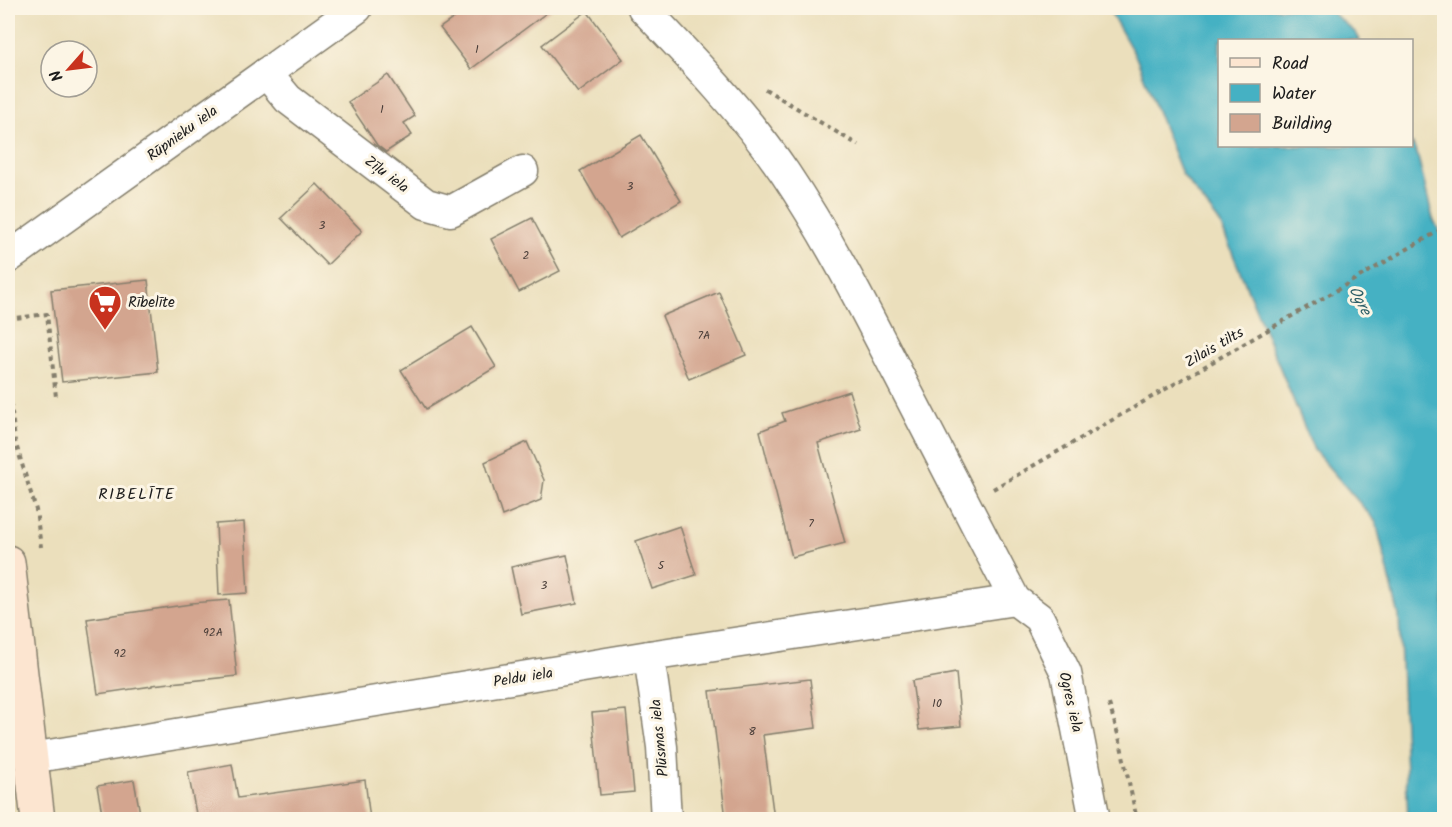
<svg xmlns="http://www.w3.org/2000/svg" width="1452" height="827" font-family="Kalam,sans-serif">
  <rect width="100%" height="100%" fill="#fcf5e5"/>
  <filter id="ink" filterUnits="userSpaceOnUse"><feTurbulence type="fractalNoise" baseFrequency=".0167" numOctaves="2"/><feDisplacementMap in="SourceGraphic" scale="12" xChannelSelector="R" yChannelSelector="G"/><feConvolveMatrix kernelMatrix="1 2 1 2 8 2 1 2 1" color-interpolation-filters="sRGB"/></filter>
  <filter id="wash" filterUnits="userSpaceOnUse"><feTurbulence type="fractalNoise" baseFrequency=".008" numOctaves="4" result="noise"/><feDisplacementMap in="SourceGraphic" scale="24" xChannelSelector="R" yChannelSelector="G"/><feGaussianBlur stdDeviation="1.35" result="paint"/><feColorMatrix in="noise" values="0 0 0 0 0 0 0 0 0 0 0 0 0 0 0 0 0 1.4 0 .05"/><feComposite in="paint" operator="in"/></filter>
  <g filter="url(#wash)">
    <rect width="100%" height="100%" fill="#ebdfbc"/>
    <!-- water -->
    <polygon fill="#45b1c3" stroke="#306670" stroke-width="1.5" points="1108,8 1327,8 1356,33 1360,40 1220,40 1220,146 1412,146 1412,143 1417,153 1433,219 1444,240 1444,819 1408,819 1399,616 1376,522 1314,450 1220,223 1182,174 1136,57"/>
    <g id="blocks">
      <!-- building -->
      <g fill="#d3a58f">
        <polygon points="468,8 553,8 471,69 440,28"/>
        <polygon points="587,11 623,59 578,93 542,45"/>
        <polygon points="388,75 415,116 404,123 412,135 386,152 377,145 348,102"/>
        <polygon points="641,135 681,201 619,238 580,171"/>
        <polygon points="317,184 362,231 327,265 281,218"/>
        <polygon points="532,218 560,271 519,292 491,239"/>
        <polygon points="148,280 158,372 62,382 51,290"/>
        <polygon points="719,292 746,355 689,379 662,316"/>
        <polygon points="472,327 496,367 426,409 401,370"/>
        <polygon points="849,391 861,429 818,443 845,543 792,557 760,431 785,421 782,413"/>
        <polygon points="527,442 544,480 541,500 502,516 485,462"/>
        <polygon points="244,522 248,593 219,595 216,524"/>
        <polygon points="680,526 696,575 652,589 636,541"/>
        <polygon points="567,555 577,603 521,614 511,567"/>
        <polygon points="229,600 237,676 152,685 152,686 98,694 87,619 191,604 190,603"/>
        <polygon points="956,673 961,726 919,730 912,681"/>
        <polygon points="810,679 816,728 763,735 774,819 726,819 710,691"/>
        <polygon points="626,710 634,792 600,795 592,713"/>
        <polygon points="232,764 238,798 365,780 370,819 197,819 188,772"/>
        <polygon points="134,780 141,819 103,819 97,786"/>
      </g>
    </g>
  </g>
  <g filter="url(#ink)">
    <use href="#blocks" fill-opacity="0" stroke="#847e6c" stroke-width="1.5"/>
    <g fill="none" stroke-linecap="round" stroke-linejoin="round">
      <!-- street casing -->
      <g stroke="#847e6c" stroke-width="33">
        <g id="street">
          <path d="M643,8C693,60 744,113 785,173C828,237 863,306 898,374C937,450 976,525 1015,600L1039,618L1066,673L1095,820"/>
          <polyline points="266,73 288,99 426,204 451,211 523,171"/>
          <polyline points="8,258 357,8"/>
          <polyline points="649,656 662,747 666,820"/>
          <polyline points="31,758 649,656 1015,600"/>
        </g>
      </g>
      <!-- secondary casing -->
      <g stroke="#847e6c" stroke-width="36">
        <polyline id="secondary" points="8,562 38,820"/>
      </g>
      <!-- path -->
      <g stroke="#847e6c" stroke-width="4" stroke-dasharray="4.5 4.5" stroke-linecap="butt">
        <polyline points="765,89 858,145"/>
        <polyline points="8,319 47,314 56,397"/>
        <polyline points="8,376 15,441 36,510 41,547"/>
        <polyline points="993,489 1444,228"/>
        <polyline points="1109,704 1120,741 1137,820"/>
      </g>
      <!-- street -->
      <use href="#street" stroke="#fff" stroke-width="30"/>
      <!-- secondary -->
      <use href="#secondary" stroke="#fce5d0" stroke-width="33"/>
    </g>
  </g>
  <!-- icons -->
  <defs>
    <g id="supermarket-pin" transform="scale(1.725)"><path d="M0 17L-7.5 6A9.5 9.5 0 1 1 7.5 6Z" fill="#c8321e" stroke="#fcf5e5"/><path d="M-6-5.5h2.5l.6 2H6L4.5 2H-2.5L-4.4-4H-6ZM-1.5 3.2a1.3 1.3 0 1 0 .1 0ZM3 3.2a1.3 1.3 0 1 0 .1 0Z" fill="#fff"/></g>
  </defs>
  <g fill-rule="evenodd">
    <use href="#supermarket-pin" x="105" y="302"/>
  </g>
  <g text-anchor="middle" stroke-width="6" stroke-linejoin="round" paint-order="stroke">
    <!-- number labels -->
    <g font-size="12" fill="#4a3e39">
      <text x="477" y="53">1</text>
      <text x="382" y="113">1</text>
      <text x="630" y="190">3</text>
      <text x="322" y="229">3</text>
      <text x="526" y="259">2</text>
      <text x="704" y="339">7A</text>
      <text x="811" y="527">7</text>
      <text x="661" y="569">5</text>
      <text x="544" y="589">3</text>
      <text x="213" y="636">92A</text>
      <text x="120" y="657">92</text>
      <text x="937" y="707">10</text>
      <text x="752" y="735">8</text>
    </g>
    <!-- street labels -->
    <g font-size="15" fill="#1c1c1c" stroke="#fcf5e5">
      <text transform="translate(182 133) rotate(-36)" y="5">Rūpnieku iela</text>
      <text transform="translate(387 174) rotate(37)" y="5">Zīļu iela</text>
      <text transform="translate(1214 347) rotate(-30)" y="5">Zilais tilts</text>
      <text transform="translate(523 677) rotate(-9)" y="5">Peldu iela</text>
      <text transform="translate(1071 702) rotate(77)" y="5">Ogres iela</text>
      <text transform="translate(659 738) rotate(-96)" y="5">Plūsmas iela</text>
    </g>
    <!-- poi labels -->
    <g font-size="15" fill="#1c1c1c" stroke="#fcf5e5" text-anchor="start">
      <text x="128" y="307">Rībelīte</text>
    </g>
    <!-- water labels -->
    <g font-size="16" font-style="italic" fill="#2e5f67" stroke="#fcf5e5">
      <text transform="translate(1361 300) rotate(62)" y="6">Ogre</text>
    </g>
    <!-- neighbourhood labels -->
    <g font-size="16" letter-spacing="1.5" fill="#1c1c1c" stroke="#fcf5e5">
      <text x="137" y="499">RIBELĪTE</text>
    </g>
  </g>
  <!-- margin -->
  <rect width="1452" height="827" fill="none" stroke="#fcf5e5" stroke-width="30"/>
  <!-- legend -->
  <rect x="1218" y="39" width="195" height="108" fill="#fcf5e5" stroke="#a29e95" stroke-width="1.5"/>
  <rect x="1230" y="58" width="30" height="9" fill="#fce5d0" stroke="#a29e95" stroke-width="1.5"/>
  <text x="1272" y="69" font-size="18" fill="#1c1c1c">Road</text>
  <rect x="1230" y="84" width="30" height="18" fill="#45b1c3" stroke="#a29e95" stroke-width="1.5"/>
  <text x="1272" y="99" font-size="18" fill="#1c1c1c">Water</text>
  <rect x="1230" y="114" width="30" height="18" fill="#d3a58f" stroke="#a29e95" stroke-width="1.5"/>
  <text x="1272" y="129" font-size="18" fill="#1c1c1c">Building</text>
  <!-- north arrow -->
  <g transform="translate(69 69) rotate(242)"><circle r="28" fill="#fcf5e5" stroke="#a29e95" stroke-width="1.5"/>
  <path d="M0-4.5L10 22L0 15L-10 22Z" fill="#c8321e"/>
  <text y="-9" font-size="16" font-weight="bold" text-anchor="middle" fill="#1c1c1c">N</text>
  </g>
</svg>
